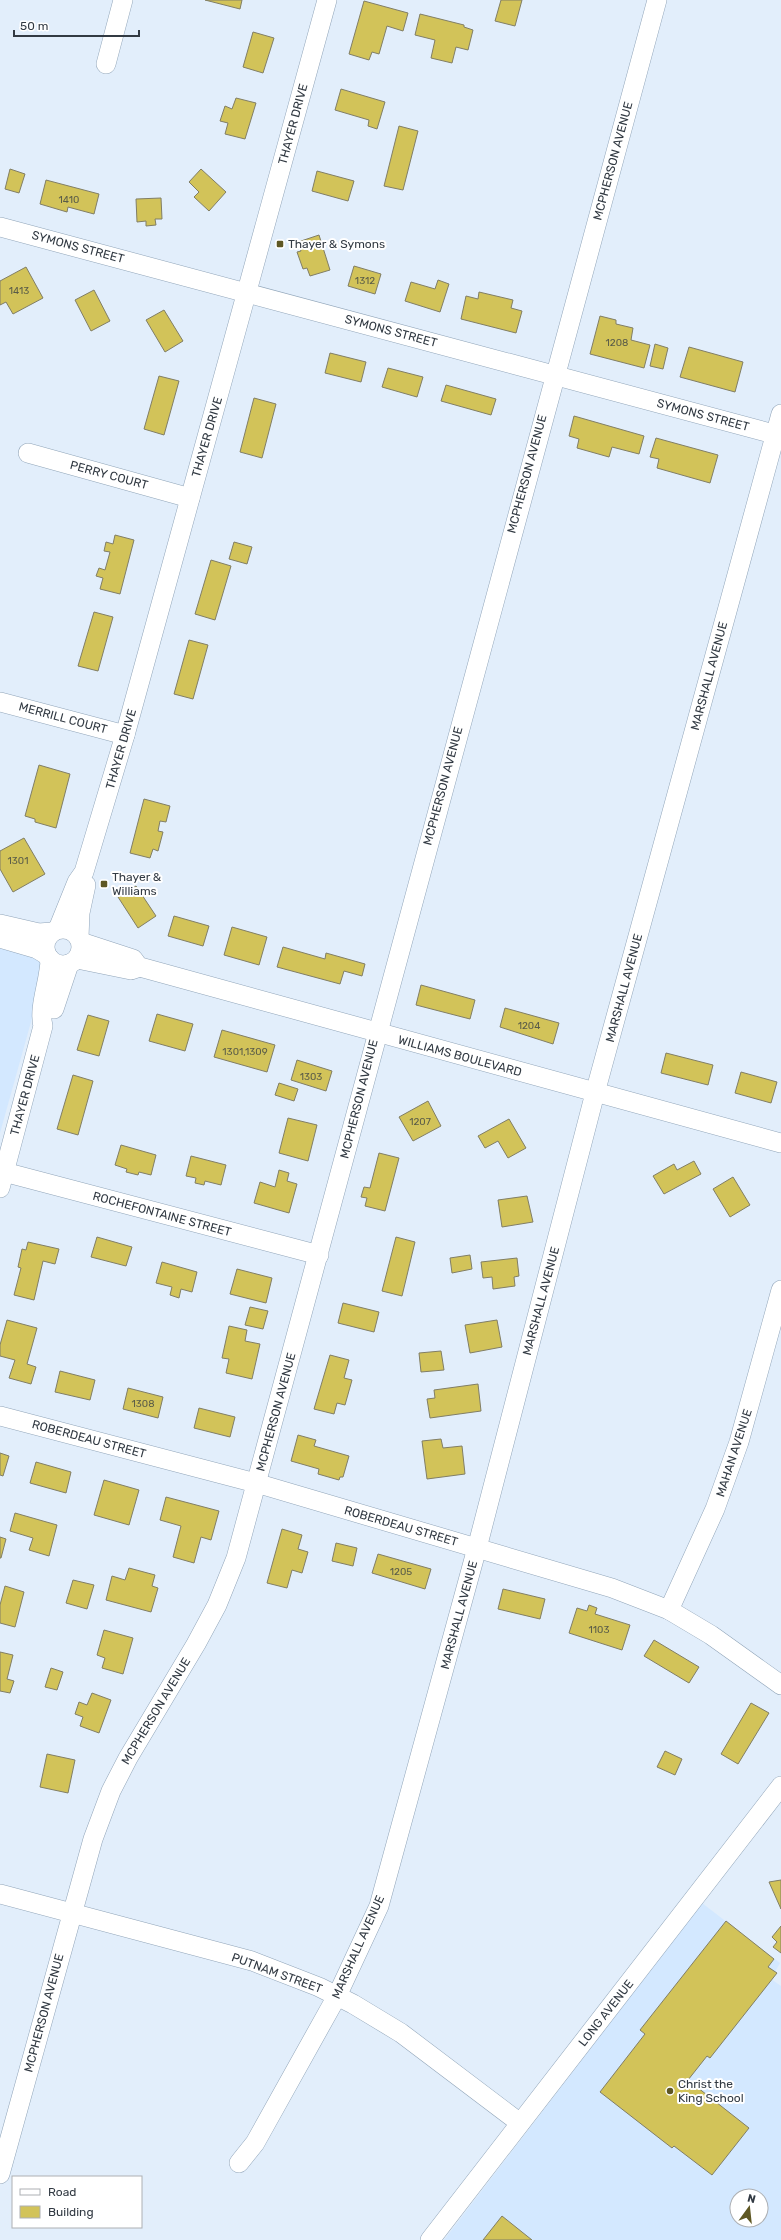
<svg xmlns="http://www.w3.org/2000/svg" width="781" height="2240" font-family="Rubik,sans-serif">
  <rect width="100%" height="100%" fill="#e2eefb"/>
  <!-- built -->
  <g fill="#d3e8ff" fill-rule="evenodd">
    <polygon points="0,943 44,958 36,1004 0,1133"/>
    <path d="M702,1903L780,1963L771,1979L781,1986V2240H444ZM737,2196H761V2220H737Z"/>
  </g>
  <!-- building -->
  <g fill="#d2c359" stroke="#817e65">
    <polygon points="205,0 242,0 240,9"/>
    <polygon points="501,0 522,0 515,26 495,21"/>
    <polygon points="364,1 408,13 403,31 387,26 379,54 372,52 369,60 349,54"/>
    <polygon points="420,14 464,25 464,27 473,30 468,50 456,47 452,63 431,58 435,40 415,35"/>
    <polygon points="253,32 274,38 263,73 243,67"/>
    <polygon points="341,89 385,102 377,129 368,126 369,120 335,110"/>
    <polygon points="236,98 256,103 245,139 225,134 228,123 220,121 225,106 232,109"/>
    <polygon points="399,126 418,131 403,190 384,186"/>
    <polygon points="10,169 25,174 19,193 5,189"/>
    <polygon points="201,169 226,192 209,211 194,197 199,192 189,182"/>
    <polygon points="317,171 354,181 348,201 312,191"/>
    <polygon points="46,180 99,194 94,214 68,207 67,212 40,204"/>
    <polygon points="161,198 162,219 155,219 156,225 146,226 146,221 137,222 136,199"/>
    <polygon points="319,235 330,270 310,276 307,268 303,269 297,252 301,251 298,242"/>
    <polygon points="354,266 381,274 375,294 348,286"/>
    <polygon points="26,267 43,298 13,314 6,302 0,305 0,281"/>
    <polygon points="438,280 449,284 440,312 405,301 411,282 435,289"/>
    <polygon points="94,290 110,321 91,331 75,300"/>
    <polygon points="479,292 513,300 511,308 522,311 516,333 461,319 466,296 478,299"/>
    <polygon points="164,310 183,341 165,352 146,320"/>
    <polygon points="600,316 616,320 616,324 633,328 631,340 650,345 644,368 590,354"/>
    <polygon points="655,344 668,348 663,369 650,366"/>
    <polygon points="689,347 743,362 735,392 680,377"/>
    <polygon points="330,353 366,362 361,382 325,373"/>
    <polygon points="388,368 423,377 417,397 382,387"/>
    <polygon points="159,376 179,381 164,435 144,429"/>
    <polygon points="446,385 496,399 491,415 441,401"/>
    <polygon points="254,398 276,404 262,458 240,452"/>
    <polygon points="574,416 644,436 639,454 612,447 609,457 577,448 579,439 569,436"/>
    <polygon points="656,438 718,455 710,483 657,468 659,459 650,457"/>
    <polygon points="115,535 134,540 120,594 100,589 103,578 96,576 99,568 105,570 110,552 104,551 106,542 113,544"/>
    <polygon points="234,542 252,547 247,564 229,559"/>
    <polygon points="211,560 231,566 215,620 195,614"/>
    <polygon points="94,612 113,617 98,671 78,666"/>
    <polygon points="189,640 208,645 193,699 174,694"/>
    <polygon points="39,765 70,774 56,828 35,822 35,819 25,816"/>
    <polygon points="144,799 170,806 166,822 160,821 158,831 163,832 158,851 153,849 150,858 130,853"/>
    <polygon points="24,838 45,874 13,892 0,869 0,851"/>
    <polygon points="136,886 156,916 138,928 118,897"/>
    <polygon points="174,916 209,926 203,946 168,936"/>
    <polygon points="232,927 267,937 259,965 224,955"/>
    <polygon points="283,947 325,959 326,953 365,964 362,976 344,971 340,984 277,967"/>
    <polygon points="421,985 475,1000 470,1019 416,1005"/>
    <polygon points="505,1008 559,1023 553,1044 500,1027"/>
    <polygon points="157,1014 193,1024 185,1051 149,1041"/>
    <polygon points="88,1015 109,1021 99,1056 77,1050"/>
    <polygon points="222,1030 275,1045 267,1072 214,1057"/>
    <polygon points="666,1053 713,1065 708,1085 661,1073"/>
    <polygon points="297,1060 332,1071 326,1091 291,1080"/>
    <polygon points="741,1072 777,1082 771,1103 735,1093"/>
    <polygon points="73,1075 93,1081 78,1135 57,1129"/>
    <polygon points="279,1083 298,1089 294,1101 275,1095"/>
    <polygon points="428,1101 441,1126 413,1141 399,1117"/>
    <polygon points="288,1118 317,1125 308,1161 279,1153"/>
    <polygon points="509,1119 526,1148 508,1158 498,1141 485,1148 478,1136"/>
    <polygon points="121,1145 156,1155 151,1175 139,1172 138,1175 126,1172 127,1169 115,1165"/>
    <polygon points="379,1153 399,1158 385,1211 365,1206 367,1198 361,1197 364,1187 370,1188"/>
    <polygon points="191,1156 226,1165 221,1185 205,1181 204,1185 195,1183 196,1178 186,1176"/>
    <polygon points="694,1161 701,1174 664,1194 653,1176 674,1164 677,1170"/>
    <polygon points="279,1170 289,1173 287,1181 297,1184 289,1213 254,1203 260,1182 275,1187"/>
    <polygon points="733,1177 750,1205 730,1217 713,1189"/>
    <polygon points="527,1196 533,1222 502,1227 498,1200"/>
    <polygon points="97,1237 132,1247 126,1266 91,1257"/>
    <polygon points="396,1237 415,1242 402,1296 382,1291"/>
    <polygon points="28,1242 59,1249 55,1264 43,1261 34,1300 14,1295 21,1268 18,1267 22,1249 26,1250"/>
    <polygon points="470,1255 472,1269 452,1273 450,1258"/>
    <polygon points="517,1258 519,1276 514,1277 515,1286 493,1289 492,1277 483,1278 481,1262"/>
    <polygon points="162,1262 197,1272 192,1292 181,1289 179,1298 170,1295 172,1287 156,1283"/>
    <polygon points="237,1269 272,1278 266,1303 230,1294"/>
    <polygon points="343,1303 379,1312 374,1332 338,1323"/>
    <polygon points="250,1307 268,1311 263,1329 245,1325"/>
    <polygon points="7,1320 37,1328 27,1364 36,1367 31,1384 9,1378 15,1360 0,1356 0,1345"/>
    <polygon points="497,1320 502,1347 470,1353 465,1325"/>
    <polygon points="229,1326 247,1330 245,1341 260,1344 252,1379 226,1373 229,1359 222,1358"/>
    <polygon points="441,1351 444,1370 421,1372 419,1353"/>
    <polygon points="330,1355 349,1360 344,1378 352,1380 345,1405 337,1403 334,1414 314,1409"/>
    <polygon points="60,1371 95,1380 90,1400 55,1392"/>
    <polygon points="478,1384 481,1411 430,1418 427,1399 435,1398 434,1390"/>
    <polygon points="128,1388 163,1397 158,1418 123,1409"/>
    <polygon points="199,1408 235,1417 230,1437 194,1428"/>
    <polygon points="298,1435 316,1440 314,1446 349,1456 343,1477 340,1477 339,1480 318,1474 319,1469 291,1461"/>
    <polygon points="441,1439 443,1448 462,1446 465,1474 427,1479 422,1441"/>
    <polygon points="0,1453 9,1456 3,1476 0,1475"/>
    <polygon points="36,1462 71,1472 66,1493 30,1483"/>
    <polygon points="104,1480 139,1490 129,1525 94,1515"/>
    <polygon points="166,1497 219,1511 211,1540 201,1537 194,1563 173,1557 181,1526 160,1520"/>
    <polygon points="15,1513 57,1525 49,1556 29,1550 33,1538 10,1531"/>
    <polygon points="282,1529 302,1535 298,1549 308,1552 302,1573 292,1570 287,1588 267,1583"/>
    <polygon points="0,1537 6,1539 1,1558 0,1558"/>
    <polygon points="336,1543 357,1548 353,1566 332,1561"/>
    <polygon points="378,1554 431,1569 425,1589 372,1573"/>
    <polygon points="129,1568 155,1575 152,1586 158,1588 151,1612 106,1600 112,1576 125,1580"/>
    <polygon points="73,1580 94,1585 87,1609 66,1603"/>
    <polygon points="5,1586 24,1592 15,1627 0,1623 0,1605"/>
    <polygon points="503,1589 545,1599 540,1619 498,1609"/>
    <polygon points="589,1605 597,1608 595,1614 630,1625 622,1650 569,1633 577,1608 587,1611"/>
    <polygon points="104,1630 133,1638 123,1674 102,1668 105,1658 97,1655"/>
    <polygon points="654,1640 699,1667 689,1683 644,1656"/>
    <polygon points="0,1652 13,1655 7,1679 14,1681 10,1693 0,1691"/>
    <polygon points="51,1668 63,1672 57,1690 45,1687"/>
    <polygon points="92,1693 111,1700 99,1733 80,1726 83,1717 75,1714 79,1702 87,1705"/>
    <polygon points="751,1703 769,1713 738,1764 721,1754"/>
    <polygon points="665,1751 682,1759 675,1775 657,1767"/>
    <polygon points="47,1754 75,1760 68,1793 40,1787"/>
    <polygon points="781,1880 781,1909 769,1882"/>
    <polygon points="726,1921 774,1959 768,1967 777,1973 710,2058 707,2056 688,2080 749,2128 712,2175 674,2146 672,2148 600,2092 645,2034 640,2030"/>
    <polygon points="781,1926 781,1953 773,1947 777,1942 772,1937"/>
    <polygon points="502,2216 532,2240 483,2240"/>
  </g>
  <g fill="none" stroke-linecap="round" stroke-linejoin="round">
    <!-- minor casing -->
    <g stroke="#91a5b9" stroke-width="20">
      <g id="minor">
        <polyline points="106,64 123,0"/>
        <polyline points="0,227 781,436"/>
        <polyline points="28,453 190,498"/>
        <polyline points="0,702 125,735"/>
        <polyline points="0,924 39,933 52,932"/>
        <circle cx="63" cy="947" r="18"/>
        <polyline points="58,929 77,882 84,872 125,735 327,0"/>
        <polyline points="79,937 80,913 86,885"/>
        <polyline points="0,938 37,949 47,955"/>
        <polyline points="81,942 133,959 136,963"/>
        <polyline points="77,959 131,970 140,967 781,1143"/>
        <polyline points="54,1009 69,964"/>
        <polyline points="4,1172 319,1255"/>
        <path d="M0,1188L43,1026C38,1007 50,980 50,959"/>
        <polyline points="0,1416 256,1483 612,1588 669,1610 711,1635 781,1685"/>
        <polyline points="669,1610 715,1509 739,1442 781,1290"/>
        <polyline points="0,1894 252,1961 319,1987 353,2004 401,2033 520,2123"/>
        <polyline points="239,2163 255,2143 337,1996 379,1906 477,1548 595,1093 781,414"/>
        <path d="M0,2174L93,1839L111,1791L128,1758L196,1644L217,1605L236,1558C376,1039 514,519 657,0"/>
        <polyline points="430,2240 781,1786"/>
      </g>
    </g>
    <!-- minor -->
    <use href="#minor" stroke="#fff" stroke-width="19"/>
  </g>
  <!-- markers -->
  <g fill="#5e5723" stroke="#fff" stroke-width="1.5">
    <rect x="276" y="240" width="8" height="8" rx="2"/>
    <rect x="100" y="880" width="8" height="8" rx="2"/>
    <circle cx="670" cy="2091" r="4"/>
  </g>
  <g text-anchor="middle" stroke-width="4" stroke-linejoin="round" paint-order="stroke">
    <!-- number labels -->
    <g font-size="10" fill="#5a5c48">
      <text x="69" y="203">1410</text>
      <text x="365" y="284">1312</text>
      <text x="19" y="294">1413</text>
      <text x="617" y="346">1208</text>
      <text x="18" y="864">1301</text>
      <text x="529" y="1029">1204</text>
      <text x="245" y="1055">1301,1309</text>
      <text x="311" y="1080">1303</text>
      <text x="420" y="1125">1207</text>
      <text x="143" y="1407">1308</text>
      <text x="401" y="1575">1205</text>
      <text x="599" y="1633">1103</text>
    </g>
    <!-- street labels -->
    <g font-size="12" fill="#323a43" stroke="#fff">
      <text transform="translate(293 124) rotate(-75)" y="4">THAYER DRIVE</text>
      <text transform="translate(613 161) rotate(-75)" y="4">MCPHERSON AVENUE</text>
      <text transform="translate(78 247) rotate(15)" y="4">SYMONS STREET</text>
      <text transform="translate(391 331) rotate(15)" y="4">SYMONS STREET</text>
      <text transform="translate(703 415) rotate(15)" y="4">SYMONS STREET</text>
      <text transform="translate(207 437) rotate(-74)" y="4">THAYER DRIVE</text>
      <text transform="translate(527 474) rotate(-75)" y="4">MCPHERSON AVENUE</text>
      <text transform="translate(109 475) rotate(15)" y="4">PERRY COURT</text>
      <text transform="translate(709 676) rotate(-75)" y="4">MARSHALL AVENUE</text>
      <text transform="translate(63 718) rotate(15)" y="4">MERRILL COURT</text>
      <text transform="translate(121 749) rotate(-74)" y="4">THAYER DRIVE</text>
      <text transform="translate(443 786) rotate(-75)" y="4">MCPHERSON AVENUE</text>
      <text transform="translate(624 988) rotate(-75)" y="4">MARSHALL AVENUE</text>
      <text transform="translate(460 1056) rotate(15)" y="4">WILLIAMS BOULEVARD</text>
      <text transform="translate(25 1095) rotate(-75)" y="4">THAYER DRIVE</text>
      <text transform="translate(359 1099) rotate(-76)" y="4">MCPHERSON AVENUE</text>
      <text transform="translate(162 1214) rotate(15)" y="4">ROCHEFONTAINE STREET</text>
      <text transform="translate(541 1301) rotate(-75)" y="4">MARSHALL AVENUE</text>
      <text transform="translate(276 1412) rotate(-75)" y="4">MCPHERSON AVENUE</text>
      <text transform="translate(89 1439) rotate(15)" y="4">ROBERDEAU STREET</text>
      <text transform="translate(734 1453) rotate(-72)" y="4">MAHAN AVENUE</text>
      <text transform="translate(401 1526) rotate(16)" y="4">ROBERDEAU STREET</text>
      <text transform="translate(459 1615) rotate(-75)" y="4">MARSHALL AVENUE</text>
      <text transform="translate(156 1711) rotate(-59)" y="4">MCPHERSON AVENUE</text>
      <text transform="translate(358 1947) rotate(-66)" y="4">MARSHALL AVENUE</text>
      <text transform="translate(277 1973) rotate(20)" y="4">PUTNAM STREET</text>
      <text transform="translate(44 2013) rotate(-75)" y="4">MCPHERSON AVENUE</text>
      <text transform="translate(606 2013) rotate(-52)" y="4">LONG AVENUE</text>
    </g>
    <!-- poi labels -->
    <g font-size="12" fill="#323a43" stroke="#fff" text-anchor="start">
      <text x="288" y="248">Thayer &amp; Symons</text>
      <text x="112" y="881">Thayer &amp;<tspan x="112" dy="14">Williams</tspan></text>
      <text x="678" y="2088">Christ the<tspan x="678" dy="14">King School</tspan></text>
    </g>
  </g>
  <!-- legend -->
  <rect x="12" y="2176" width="130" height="52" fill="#ffffff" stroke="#adb0b4"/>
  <rect x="20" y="2189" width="20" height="6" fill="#ffffff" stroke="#adb0b4"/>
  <text x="48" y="2196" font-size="12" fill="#323a43">Road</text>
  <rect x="20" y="2206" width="20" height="12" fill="#d2c359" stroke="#adb0b4"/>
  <text x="48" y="2216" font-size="12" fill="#323a43">Building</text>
  <!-- north arrow -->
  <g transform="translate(749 2208) rotate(15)"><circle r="19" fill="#ffffff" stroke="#adb0b4"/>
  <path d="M0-3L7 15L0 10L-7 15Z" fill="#5e5723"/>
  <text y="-6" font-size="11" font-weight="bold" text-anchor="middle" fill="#323a43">N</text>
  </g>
  <!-- scale -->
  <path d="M14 30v6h125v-6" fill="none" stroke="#323a43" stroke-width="2"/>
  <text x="20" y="30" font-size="12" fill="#323a43" stroke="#ffffff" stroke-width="3" paint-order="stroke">50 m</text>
</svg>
